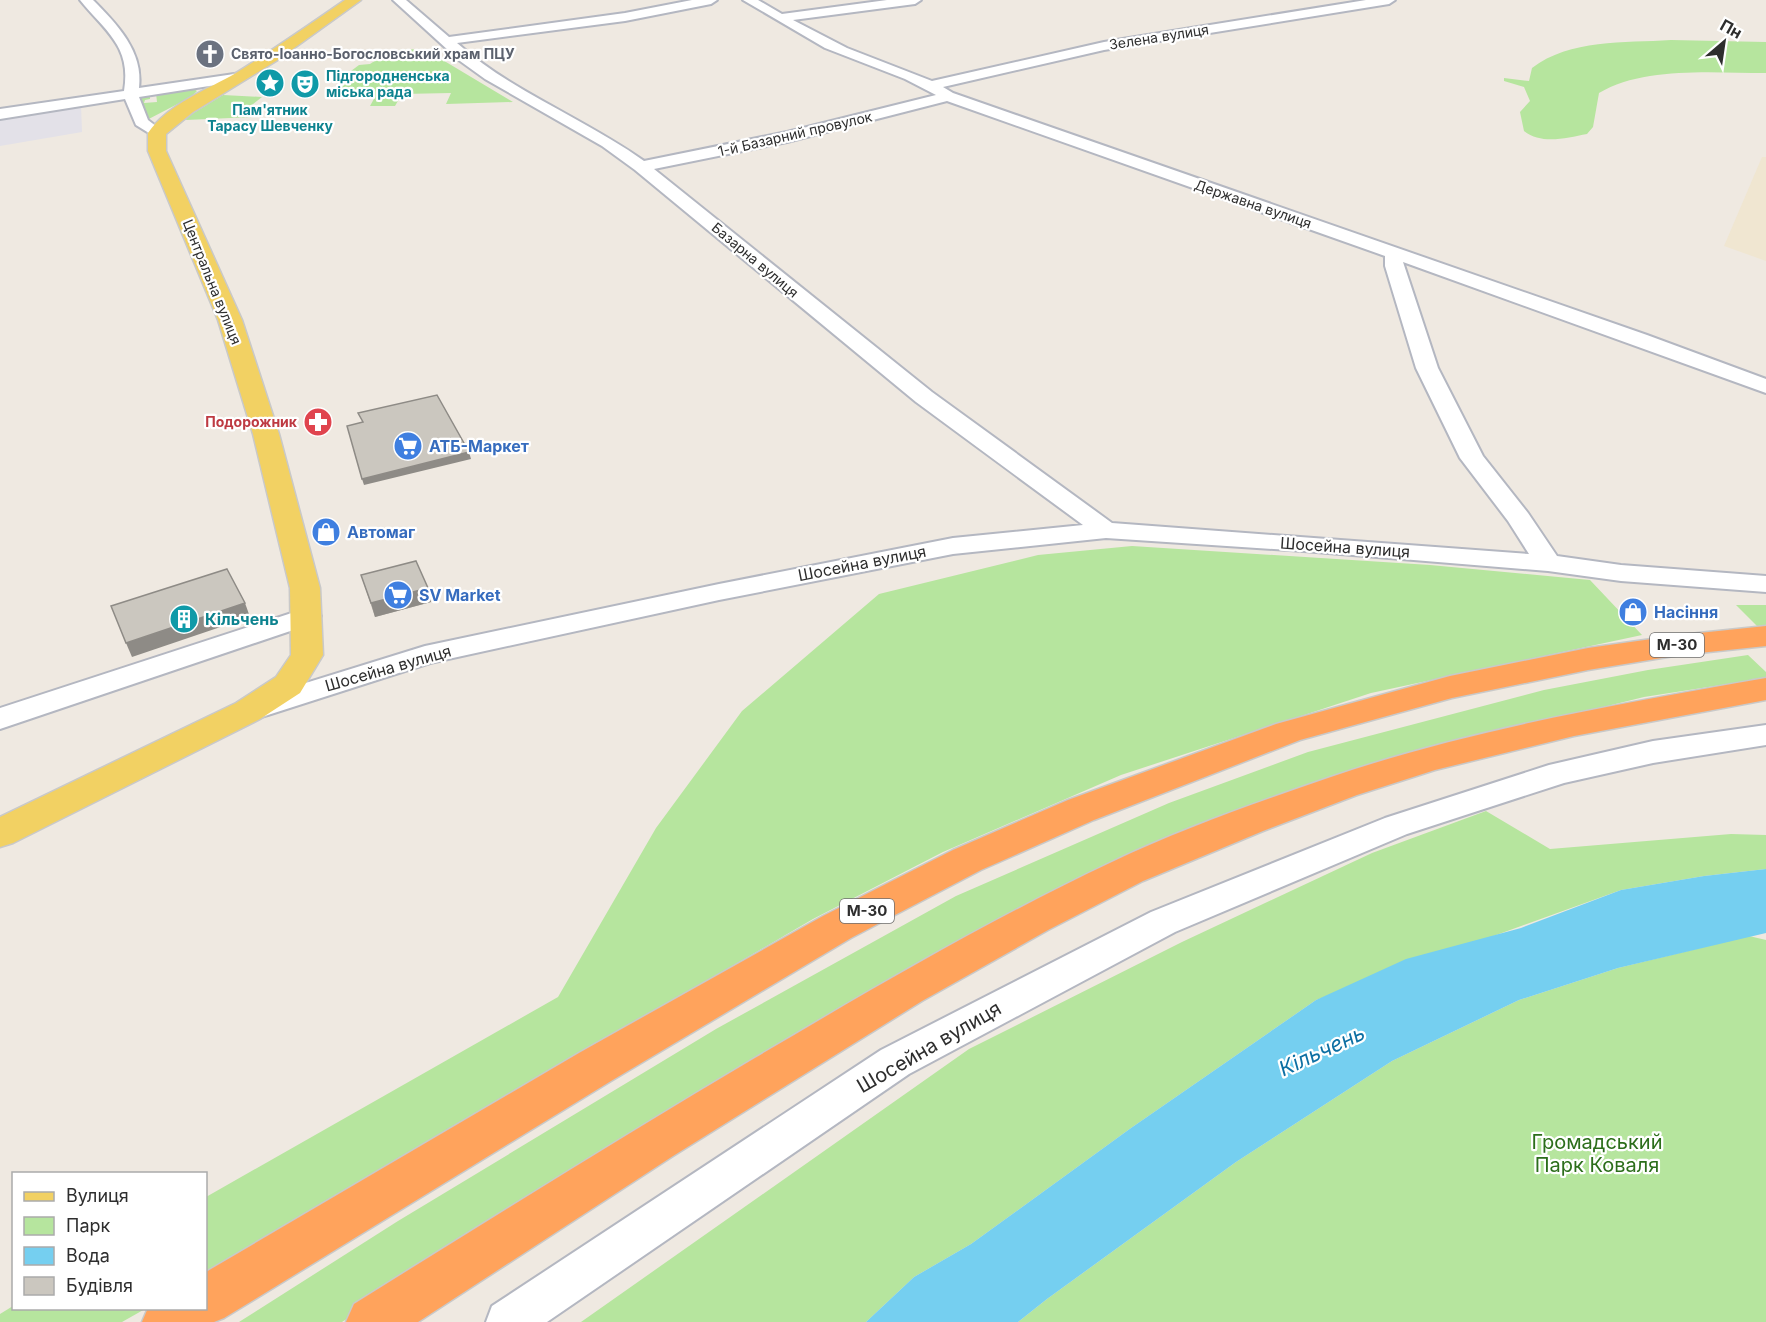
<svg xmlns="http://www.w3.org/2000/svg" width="1766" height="1322" font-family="Inter,sans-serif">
  <rect width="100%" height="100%" fill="#efe9e1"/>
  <!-- industrial -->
  <polygon fill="#e3e1e8" points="81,104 82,132 0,146 0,117"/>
  <!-- education -->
  <polygon fill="#f0e6d1" points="1762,157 1766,157 1766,261 1724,246"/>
  <!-- green -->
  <g fill="#b6e59e">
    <path d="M1671,40L1766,42V73C1714,73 1644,66 1599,93L1593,127L1587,134C1566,138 1542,145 1524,131L1520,112L1530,101L1524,87L1504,81V78L1529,81L1532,68C1570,39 1624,43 1671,40Z"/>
    <polygon points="402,49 437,50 441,59 513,102 446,104 451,93 402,94 395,106 370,106 375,97 329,97 353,78 343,77 359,65 370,64 382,56"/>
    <polygon points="192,88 197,91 191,97 143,122 136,96 150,94 150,99 145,100 144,103 157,102 156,93"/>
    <polygon points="223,95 262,97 244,111 255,111 253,117 186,120 187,117"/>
    <polygon points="1132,546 1430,565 1590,580 1642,635 1371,693 1121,775 943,852 813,919 206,1273 206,1197 558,997 656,828 742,711 879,594 1038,555"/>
    <polygon points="1766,605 1766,625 1757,626 1736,605"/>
    <polygon points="1748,655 1766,672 1766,678 1644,697 1359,767 1191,833 708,1089 342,1322 239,1322 398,1221 716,1029 956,896 1169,803 1308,752 1544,690 1648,670"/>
    <polygon points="1486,811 1550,849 1731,834 1766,835 1766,869 1704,876 1621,890 1316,1000 1131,1128 971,1244 914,1277 866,1322 581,1322 969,1049 1182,942 1372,853"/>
    <polygon points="1749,936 1766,940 1766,1322 1018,1322 1047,1299 1236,1162 1392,1061 1519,1000 1618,968"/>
    <polygon points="13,1306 14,1308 145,1309 122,1322 0,1322 0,1314"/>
  </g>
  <!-- water -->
  <polygon fill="#75cff0" points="1766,869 1766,933 1618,968 1519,1000 1392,1061 1236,1162 1047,1299 1018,1322 866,1322 914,1277 971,1244 1131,1128 1316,1000 1406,959 1521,928 1621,890 1704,876"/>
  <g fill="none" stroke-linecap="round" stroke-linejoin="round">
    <!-- minor casing -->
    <g stroke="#b4b7c1" stroke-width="4">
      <g id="minor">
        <path d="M80,0H93C117,24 144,52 139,88L241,73L248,77L241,81L139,97L148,120L165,133L157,138L136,125L125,99L0,119V109L124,91C132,46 104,30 80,0Z"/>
        <path d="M393,0H406L449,37L625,13L692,0H717L711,4L625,21L457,43C512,92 584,118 644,161L787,132L936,95L905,79L825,48L743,0H758L782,14L887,0H921L915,4L793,20L847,48L932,81L1104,42L1366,0H1395L1389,4L1104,50L943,87L953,93L1647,335L1766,379V393L1403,262L1438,368L1483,456L1528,513L1557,556L1621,565L1766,576V592L1621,581L1548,571L1304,551L1106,538L953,554L719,600L430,663L271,714L261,717L251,714L246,707L251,700L425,646L719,584L953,538L1083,525L916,402L635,170L602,146L485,79L460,61ZM947,101L1385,256V266L1416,368L1460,458L1508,521L1529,554L1112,523L932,392L654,169L787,142Z"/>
        <polygon points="307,608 317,610 321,616 317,622 0,729 0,708"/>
        <polygon points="1766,725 1766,745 1653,763 1564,783 1407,834 1175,932 909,1074 547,1322 486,1322 492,1306 881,1050 1151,912 1385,818 1549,765 1653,741"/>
      </g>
    </g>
    <!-- major casing -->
    <g stroke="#c9c9c9" stroke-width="3">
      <path id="major" d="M345,0H361L276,61L193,112L166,134V151L242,320L279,434L320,588L323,655L300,693L260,719L13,843L0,847V817L236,703L276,677L291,655L290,588L253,434L218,320L148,151V133C168,104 207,90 236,73C273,50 309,25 345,0Z"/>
    </g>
    <!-- highway casing -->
    <g stroke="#c9c9c9" stroke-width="3">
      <g id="highway">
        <polygon points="1766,626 1766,646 1680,655 1588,670 1452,698 1300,740 1094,820 981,870 851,938 611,1081 224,1318 214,1322 142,1322 148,1308 206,1308 206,1272 579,1053 823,916 953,850 1068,800 1276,724 1450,676 1588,648 1680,635"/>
        <path d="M1766,678V700L1574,736L1435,770L1357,795L1263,831L1143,881L1048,930L922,1001L673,1156L418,1322H346L354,1304C487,1221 620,1138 755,1058C872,989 989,920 1112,862C1181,829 1258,802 1331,777C1472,729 1619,704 1766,678Z"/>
      </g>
    </g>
    <!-- minor -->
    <use href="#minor" fill="#fff" fill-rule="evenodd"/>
    <!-- major -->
    <use href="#major" fill="#f2d163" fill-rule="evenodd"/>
    <!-- highway -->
    <use href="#highway" fill="#ffa35c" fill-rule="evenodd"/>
  </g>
  <!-- wall -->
  <polygon fill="#afaba4" points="361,575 428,588 431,602 375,617"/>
  <!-- shaded-wall -->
  <g fill="#8e8b86">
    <polygon points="469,452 471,459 364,485 362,479"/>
    <polygon points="428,588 431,602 375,617 371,603"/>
    <polygon points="245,603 250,617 132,657 126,643"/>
  </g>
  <!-- building -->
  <g fill="#cbc7bf" stroke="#8e8b86" stroke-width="1.5">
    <polygon points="437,395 469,452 362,479 347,426 363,422 358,413"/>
    <polygon points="416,561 428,588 371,603 361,575"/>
    <polygon points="227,569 245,603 126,643 111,606"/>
  </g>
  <!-- icons -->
  <defs>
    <g id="church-disc" transform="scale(1.5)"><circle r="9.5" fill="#6b7280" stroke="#fff"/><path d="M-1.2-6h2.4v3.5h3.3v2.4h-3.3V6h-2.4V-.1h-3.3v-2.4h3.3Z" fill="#fff"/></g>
    <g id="sight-disc" transform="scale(1.5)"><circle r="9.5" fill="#0f9aa8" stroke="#fff"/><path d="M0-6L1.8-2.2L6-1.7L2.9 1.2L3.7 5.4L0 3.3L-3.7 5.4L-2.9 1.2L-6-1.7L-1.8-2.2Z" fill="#fff"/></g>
    <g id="theatre-disc" transform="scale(1.5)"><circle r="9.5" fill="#0f9aa8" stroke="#fff"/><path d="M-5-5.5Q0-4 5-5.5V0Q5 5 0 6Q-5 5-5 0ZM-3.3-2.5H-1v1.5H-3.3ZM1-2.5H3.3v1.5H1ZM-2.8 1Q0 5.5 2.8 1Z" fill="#fff"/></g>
    <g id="pharmacy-disc" transform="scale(1.5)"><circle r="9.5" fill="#e0444e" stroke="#fff"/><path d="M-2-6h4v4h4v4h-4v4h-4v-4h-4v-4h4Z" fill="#fff"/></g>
    <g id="supermarket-disc" transform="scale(1.5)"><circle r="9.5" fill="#3f7fe0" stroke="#fff"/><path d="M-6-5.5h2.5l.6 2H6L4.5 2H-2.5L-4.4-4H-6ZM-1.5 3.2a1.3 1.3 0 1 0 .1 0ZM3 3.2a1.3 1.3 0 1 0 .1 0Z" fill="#fff"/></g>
    <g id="shop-disc" transform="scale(1.5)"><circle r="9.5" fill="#3f7fe0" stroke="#fff"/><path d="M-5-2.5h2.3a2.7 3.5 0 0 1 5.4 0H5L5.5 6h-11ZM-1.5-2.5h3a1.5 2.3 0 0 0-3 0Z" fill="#fff"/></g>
    <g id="building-disc" transform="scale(1.5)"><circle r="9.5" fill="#0f9aa8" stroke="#fff"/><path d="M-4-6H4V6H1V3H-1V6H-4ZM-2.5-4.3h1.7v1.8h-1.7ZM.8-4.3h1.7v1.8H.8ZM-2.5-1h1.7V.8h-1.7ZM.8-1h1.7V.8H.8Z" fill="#fff"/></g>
  </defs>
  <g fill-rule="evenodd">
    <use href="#church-disc" x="210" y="54"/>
    <use href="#sight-disc" x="270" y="83"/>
    <use href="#theatre-disc" x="305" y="84"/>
    <use href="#pharmacy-disc" x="318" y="422"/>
    <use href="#supermarket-disc" x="408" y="446"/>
    <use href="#shop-disc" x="326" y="532"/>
    <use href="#supermarket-disc" x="398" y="595"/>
    <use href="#shop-disc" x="1633" y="612"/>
    <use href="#building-disc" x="184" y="619"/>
  </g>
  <g text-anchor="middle" stroke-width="4.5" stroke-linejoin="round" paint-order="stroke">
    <!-- far-street labels -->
    <g font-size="14" fill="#2e2e2e" stroke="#fff">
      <text transform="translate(1159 37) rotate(-9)" y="5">Зелена вулиця</text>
      <text transform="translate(795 134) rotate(-13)" y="5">1-й Базарний провулок</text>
      <text transform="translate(1253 204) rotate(19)" y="5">Державна вулиця</text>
      <text transform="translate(755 260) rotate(40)" y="5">Базарна вулиця</text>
      <text transform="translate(212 282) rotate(68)" y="5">Центральна вулиця</text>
    </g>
    <!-- far-worship labels -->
    <g font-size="14" font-weight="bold" fill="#5b616d" stroke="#fff" text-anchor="start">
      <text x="231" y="59">Свято-Іоанно-Богословський храм ПЦУ</text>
    </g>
    <!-- far-culture labels -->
    <g font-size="14" font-weight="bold" fill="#0d838f" stroke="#fff" text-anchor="start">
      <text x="326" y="81">Підгородненська<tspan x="326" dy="16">міська рада</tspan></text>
      <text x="270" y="115" text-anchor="middle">Пам'ятник<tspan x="270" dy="16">Тарасу Шевченку</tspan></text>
    </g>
    <!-- far-health labels -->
    <g font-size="14" font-weight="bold" fill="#be3a42" stroke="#fff" text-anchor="end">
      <text x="297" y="427">Подорожник</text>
    </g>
    <!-- shield labels -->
    <g fill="#fff" stroke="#6d6d6d" stroke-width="1.5">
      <rect x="1650" y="633" width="54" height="24" rx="4.5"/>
      <rect x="840" y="899" width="54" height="24" rx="4.5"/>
    </g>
    <g font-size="15" font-weight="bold" fill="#2e2e2e">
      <text x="1677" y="650">М-30</text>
      <text x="867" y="916">М-30</text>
    </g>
    <!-- shop labels -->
    <g font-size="16" font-weight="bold" fill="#366cbe" stroke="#fff" text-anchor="start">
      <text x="429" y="452">АТБ-Маркет</text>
      <text x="347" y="538">Автомаг</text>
      <text x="419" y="601">SV Market</text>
      <text x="1654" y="618">Насіння</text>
    </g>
    <!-- street labels -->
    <g font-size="16" fill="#2e2e2e" stroke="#fff">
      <text transform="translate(1345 547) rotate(4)" y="6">Шосейна вулиця</text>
      <text transform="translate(862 563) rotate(-11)" y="6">Шосейна вулиця</text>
      <text transform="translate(388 668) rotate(-16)" y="6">Шосейна вулиця</text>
    </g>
    <!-- culture labels -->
    <g font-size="16" font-weight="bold" fill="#0d838f" stroke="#fff" text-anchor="start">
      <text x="205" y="625">Кільчень</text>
    </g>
    <!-- near-street labels -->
    <g font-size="20" fill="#2e2e2e" stroke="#fff">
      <text transform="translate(929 1047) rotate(-30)" y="7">Шосейна вулиця</text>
    </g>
    <!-- near-park labels -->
    <g font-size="20" fill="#2c6e1b" stroke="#fff">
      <text x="1597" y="1149">Громадський<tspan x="1597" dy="23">Парк Коваля</tspan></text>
    </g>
    <!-- near-water labels -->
    <g font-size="21" font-style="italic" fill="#0d6fa3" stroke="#fff">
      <text transform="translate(1322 1051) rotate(-25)" y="7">Кільчень</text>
    </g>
  </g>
  <!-- legend -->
  <rect x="12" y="1172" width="195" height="138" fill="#ffffff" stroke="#ababab" stroke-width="1.5"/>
  <rect x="24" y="1192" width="30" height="9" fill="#f2d163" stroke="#ababab" stroke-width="1.5"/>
  <text x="66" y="1202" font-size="18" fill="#2e2e2e">Вулиця</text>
  <rect x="24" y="1217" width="30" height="18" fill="#b6e59e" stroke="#ababab" stroke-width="1.5"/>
  <text x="66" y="1232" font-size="18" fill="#2e2e2e">Парк</text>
  <rect x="24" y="1247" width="30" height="18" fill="#75cff0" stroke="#ababab" stroke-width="1.5"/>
  <text x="66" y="1262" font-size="18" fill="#2e2e2e">Вода</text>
  <rect x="24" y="1277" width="30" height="18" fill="#cbc7bf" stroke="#ababab" stroke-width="1.5"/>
  <text x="66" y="1292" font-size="18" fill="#2e2e2e">Будівля</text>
  <!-- north arrow -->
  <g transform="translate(1724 42) rotate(29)" stroke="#ffffff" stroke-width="4.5" paint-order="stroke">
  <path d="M0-4.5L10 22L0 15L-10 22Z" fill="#2e2e2e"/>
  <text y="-9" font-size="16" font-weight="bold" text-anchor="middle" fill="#2e2e2e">Пн</text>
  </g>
</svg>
